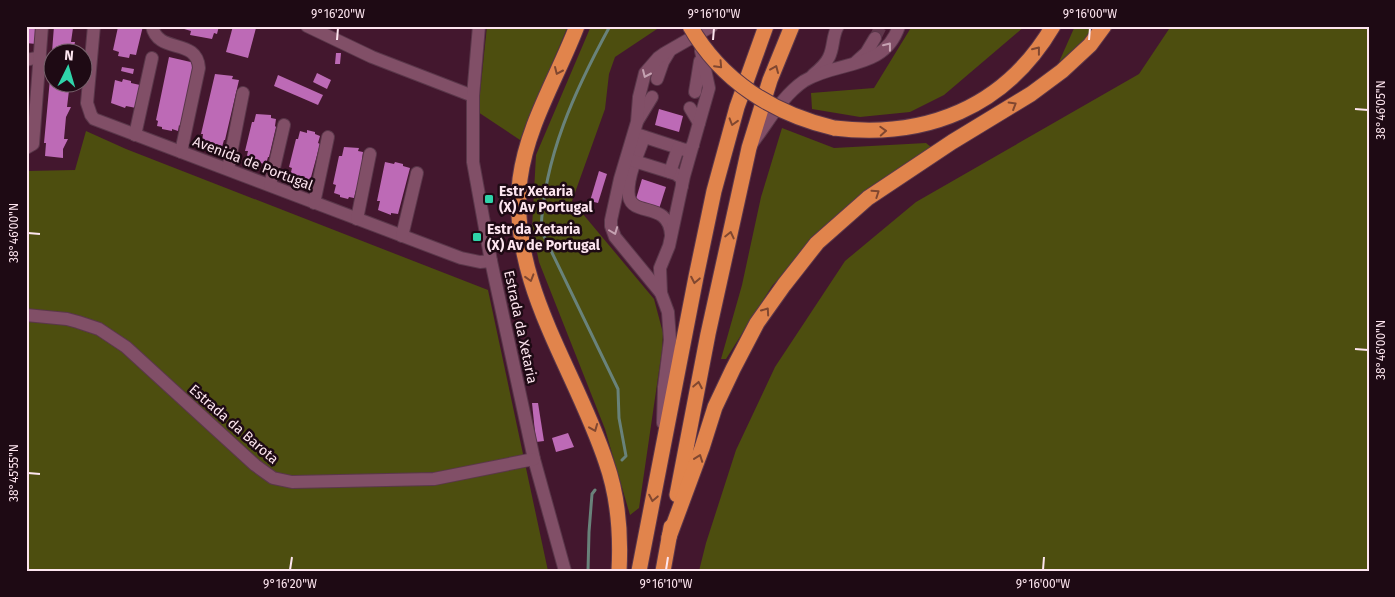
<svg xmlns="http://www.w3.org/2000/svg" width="1395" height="597" font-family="'Fira Sans',sans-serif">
  <rect width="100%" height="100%" fill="#43172e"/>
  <!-- green -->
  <g fill="#4d4e0f">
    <polygon points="487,26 568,26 520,140 478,112"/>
    <polygon points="591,26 666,26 657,29 615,57 609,74 605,109 572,201 654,299 663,333 662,350 639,508 630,515 605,429 539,262 532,228 536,155"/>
    <polygon points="912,26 1025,26 944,95 910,112 860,117 812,109 811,93 874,88"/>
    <polygon points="1075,26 1094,26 1087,38 1059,62"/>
    <polygon points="1171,26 1369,26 1369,571 699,571 706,543 736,450 775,367 845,261 916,202 1139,74"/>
    <polygon points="782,128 834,148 926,143 931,147 815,238 772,286 726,359 721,359 742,285 761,197"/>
    <polygon points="86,131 126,149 488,290 548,571 26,571 26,171 75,170"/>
  </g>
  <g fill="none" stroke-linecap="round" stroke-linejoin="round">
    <!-- stream -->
    <g stroke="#69827a" stroke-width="3">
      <path d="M610,26C575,90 544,157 541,230L618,389L619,418L626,456L622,460"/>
      <polyline points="588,571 589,532 592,494 595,490"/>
    </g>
  </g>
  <!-- building -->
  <g fill="#bd6ab6">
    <polygon points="26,26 37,26 36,44 26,43"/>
    <polygon points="54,26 73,28 71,42 75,42 74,47 72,47 72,52 52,52"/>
    <polygon points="121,26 143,26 136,55 130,54 129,58 118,56 119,52 113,50 118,27"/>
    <polygon points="174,26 219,26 217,34 214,33 212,39 190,35 191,31"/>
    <polygon points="233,26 256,28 248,58 226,52"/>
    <polygon points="336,53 341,53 340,64 335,64"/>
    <polygon points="169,57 195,63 180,126 179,125 178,131 172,129 172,131 162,129 162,127 157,126 158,121 156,120"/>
    <polygon points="122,67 134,69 133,74 121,71"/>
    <polygon points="51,68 52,68 52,82 70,82 67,107 71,107 66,117 64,139 68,139 63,149 63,158 45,156 46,143 44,143"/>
    <polygon points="317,73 331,80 327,89 313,82"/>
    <polygon points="215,74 233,76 232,79 239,80 225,140 224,140 222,147 216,146 215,148 208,147 208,144 202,143 203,134 201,134"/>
    <polygon points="278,75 323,95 318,105 274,86"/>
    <polygon points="123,79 131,81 131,83 140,85 136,108 126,106 125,108 111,103 115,80 122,82"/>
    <polygon points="659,109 683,116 679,132 655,125"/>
    <polygon points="256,114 271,115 271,118 276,119 275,126 276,127 269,157 268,157 266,164 260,163 260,166 246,160 248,151 245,151 252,122 254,122"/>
    <polygon points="307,130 315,132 315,134 320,136 318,143 320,144 310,181 304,179 303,182 296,180 297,178 290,176 292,168 289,167 296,139 298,139 300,131 307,133"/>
    <polygon points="344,147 359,148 358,151 363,152 362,160 364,160 358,190 356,190 354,198 349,197 348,199 340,197 340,195 334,193 336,185 333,184 339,156 342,156"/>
    <polygon points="385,162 394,164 395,162 403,164 403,166 410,168 398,214 391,213 391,215 378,210 380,201 377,201"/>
    <polygon points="599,171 607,174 598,203 590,201"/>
    <polygon points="642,179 666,187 659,209 635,202"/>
    <polygon points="532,403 538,403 544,441 536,442"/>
    <polygon points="568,433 574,447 556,452 552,438"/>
  </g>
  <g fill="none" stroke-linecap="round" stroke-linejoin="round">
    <!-- minor-tunnel -->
    <polyline stroke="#5f364b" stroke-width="12" stroke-dasharray="12 6" stroke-linecap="butt" points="875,38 881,26"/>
    <!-- minor casing -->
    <g stroke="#5a374a" stroke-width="14">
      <g id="minor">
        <polyline points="94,26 87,103 91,115 94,119 461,258 480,262 491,261"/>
        <path d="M152,26C158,55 197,37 199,68L181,152"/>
        <polyline points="307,26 372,57 473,96"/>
        <polyline points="479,26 473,96 473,162 491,261 534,459 565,571"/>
        <polyline points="26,60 40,57"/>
        <polyline points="856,62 866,53 875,38"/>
        <path d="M813,75C819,70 826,64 829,57C834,47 832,36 838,26"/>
        <polyline points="657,79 663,62 669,52"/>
        <polyline points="695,92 700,61"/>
        <polyline points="690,108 699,123"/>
        <polyline points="638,120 652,97"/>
        <polyline points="135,135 152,58"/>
        <polyline points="636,136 639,135 685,150 690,149 693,145"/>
        <path d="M644,137C638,155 626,178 629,197C633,217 669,201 671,235"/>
        <path d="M753,142C769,121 782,96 804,81C838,60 884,71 899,26"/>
        <polyline points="26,148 33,144 42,26"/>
        <polyline points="629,157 631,160 676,174 682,179 682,186"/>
        <polyline points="228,169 243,93"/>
        <polyline points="670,172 678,148"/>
        <polyline points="270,185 284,125"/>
        <polyline points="314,203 328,137"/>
        <polyline points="357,219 370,154"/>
        <polyline points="402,236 417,173"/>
        <polyline points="661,293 660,268 669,246 684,176 709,88 701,51"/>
        <polyline points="26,315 67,319 78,322 99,329 126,347 255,465 273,478 292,482 434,479 534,459"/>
        <polyline points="663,423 664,387 670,340 668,312 661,293 615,237 611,226 611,220 620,179 637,122 639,97 645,73 658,58 665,53 712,26"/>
      </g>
    </g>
    <!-- highway casing -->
    <g stroke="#5a374a" stroke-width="17">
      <g id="highway">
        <path d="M577,26C558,76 527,125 520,179C508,282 575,368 606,462C618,496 621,535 619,571"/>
        <path d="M834,128C925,139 1005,108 1053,26"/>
        <polyline points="677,495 708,334 749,148 770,80 792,26"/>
        <polyline points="669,537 702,448 715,407 733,369 757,323 784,285 817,243 868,198 952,142 1031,94 1062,71 1090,45 1104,26"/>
        <polyline points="639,571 696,277 714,191 737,107 766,26"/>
        <polyline points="663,571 671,527"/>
      </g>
    </g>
    <!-- minor -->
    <use href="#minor" stroke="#814f67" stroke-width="12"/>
    <!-- highway -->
    <use href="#highway" stroke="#e1844c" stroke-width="15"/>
    <!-- highway-bridge casing -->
    <g stroke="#5a374a" stroke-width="17" stroke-linecap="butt">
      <path id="highway-bridge" d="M690,26C721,81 774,114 834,128"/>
    </g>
    <!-- highway-bridge -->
    <use href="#highway-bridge" stroke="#e1844c" stroke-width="15"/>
  </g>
  <!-- one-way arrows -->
  <defs><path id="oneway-chevron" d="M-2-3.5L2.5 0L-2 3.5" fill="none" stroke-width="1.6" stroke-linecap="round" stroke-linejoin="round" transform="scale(1.25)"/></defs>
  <g stroke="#c5a2b2">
    <use href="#oneway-chevron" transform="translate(888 46) rotate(-52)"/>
    <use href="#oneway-chevron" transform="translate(646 74) rotate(114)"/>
    <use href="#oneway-chevron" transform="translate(614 231) rotate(69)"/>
  </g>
  <g stroke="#804730">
    <use href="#oneway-chevron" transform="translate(1037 50) rotate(-52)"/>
    <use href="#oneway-chevron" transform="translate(719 65) rotate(47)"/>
    <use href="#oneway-chevron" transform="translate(775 69) rotate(-67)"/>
    <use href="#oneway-chevron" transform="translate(558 71) rotate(114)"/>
    <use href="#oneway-chevron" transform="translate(1013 105) rotate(-31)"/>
    <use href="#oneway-chevron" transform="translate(733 122) rotate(107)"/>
    <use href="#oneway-chevron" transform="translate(883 131) rotate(-3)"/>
    <use href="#oneway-chevron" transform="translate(876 193) rotate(-34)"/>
    <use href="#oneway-chevron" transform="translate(730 235) rotate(-77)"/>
    <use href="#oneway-chevron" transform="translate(530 278) rotate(73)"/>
    <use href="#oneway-chevron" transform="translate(695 280) rotate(101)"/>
    <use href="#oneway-chevron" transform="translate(766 311) rotate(-55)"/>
    <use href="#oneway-chevron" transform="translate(698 385) rotate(-79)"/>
    <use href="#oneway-chevron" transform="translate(594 428) rotate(68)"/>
    <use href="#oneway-chevron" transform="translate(699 458) rotate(-70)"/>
    <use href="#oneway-chevron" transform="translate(653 498) rotate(101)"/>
  </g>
  <!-- ticks -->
  <path fill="none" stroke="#fde5ef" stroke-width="2" d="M337,40L338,28M713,40L714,28M1089,40L1090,28M1355,109L1368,110M28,233L40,234M1355,349L1368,350M28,473L40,474M290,570L292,557M666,570L668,557M1043,570L1044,557"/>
  <!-- markers -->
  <g fill="#2fd4aa" stroke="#1e0a14" stroke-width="2">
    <rect x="484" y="194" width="10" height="10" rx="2.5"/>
    <rect x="472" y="232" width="10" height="10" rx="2.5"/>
  </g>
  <g text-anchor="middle" stroke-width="5" stroke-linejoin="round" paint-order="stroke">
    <!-- street labels -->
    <g font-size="14" fill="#fde5ef" stroke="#1e0a14">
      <text transform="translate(253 163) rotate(21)" y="5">Avenida de Portugal</text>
      <text transform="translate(521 327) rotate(78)" y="5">Estrada da Xetaria</text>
      <text transform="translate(234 424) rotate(41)" y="5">Estrada da Barota</text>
    </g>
    <!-- poi labels -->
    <g font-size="14" font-weight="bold" fill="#fde5ef" stroke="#1e0a14" text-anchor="start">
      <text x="499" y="196">Estr Xetaria<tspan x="499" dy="16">(X) Av Portugal</tspan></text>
      <text x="487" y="234">Estr da Xetaria<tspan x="487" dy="16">(X) Av de Portugal</tspan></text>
    </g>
  </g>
  <!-- border -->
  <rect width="1395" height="597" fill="none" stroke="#1e0a14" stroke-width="55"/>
  <!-- north arrow -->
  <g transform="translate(68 68) rotate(5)"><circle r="24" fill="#1e0a14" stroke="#77626c"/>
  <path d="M0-4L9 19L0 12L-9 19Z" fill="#2fd4aa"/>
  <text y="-8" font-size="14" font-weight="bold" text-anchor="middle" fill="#fde5ef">N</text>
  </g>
  <rect x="28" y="28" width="1340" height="542" fill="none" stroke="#fde5ef" stroke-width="2"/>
  <g font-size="12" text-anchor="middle" fill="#fde5ef">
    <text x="338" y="18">9°16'20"W</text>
    <text x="714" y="18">9°16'10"W</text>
    <text x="1090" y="18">9°16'00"W</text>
    <text transform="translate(1381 110) rotate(-90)" y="4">38°46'05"N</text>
    <text transform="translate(14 233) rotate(-90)" y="4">38°46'00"N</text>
    <text transform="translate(1381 350) rotate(-90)" y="4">38°46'00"N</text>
    <text transform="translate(14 473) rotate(-90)" y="4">38°45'55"N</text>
    <text x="290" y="588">9°16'20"W</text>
    <text x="666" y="588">9°16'10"W</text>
    <text x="1043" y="588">9°16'00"W</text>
  </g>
</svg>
